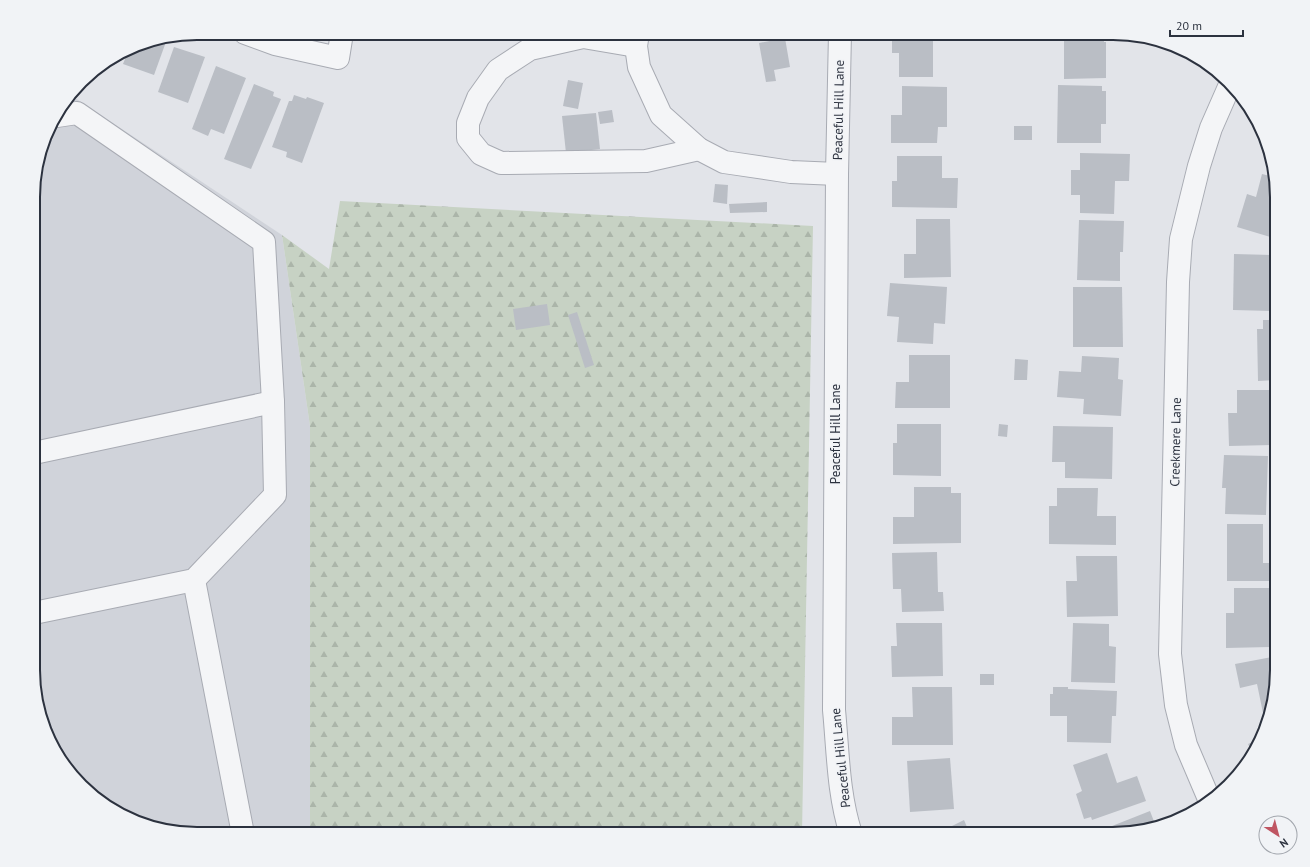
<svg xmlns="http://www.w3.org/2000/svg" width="1310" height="867" font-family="'PT Sans',sans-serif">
  <defs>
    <pattern id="forest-firs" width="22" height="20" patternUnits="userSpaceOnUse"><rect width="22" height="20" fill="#c7d2c4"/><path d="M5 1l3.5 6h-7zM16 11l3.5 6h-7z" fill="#abb5a9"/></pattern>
  </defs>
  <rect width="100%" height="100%" fill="#e2e4e9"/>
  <!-- built -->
  <polygon fill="#d0d3da" points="72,96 282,235 310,426 310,834 197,834 145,825 106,806 55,752 34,691 34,176 50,124"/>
  <!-- forest -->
  <polygon fill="url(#forest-firs)" points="340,201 813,226 802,834 310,834 310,426 282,235 329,269"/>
  <!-- building -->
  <g fill="#babec5">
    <polygon points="892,33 933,33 933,77 899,77 899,53 892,53"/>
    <polygon points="1064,33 1104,33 1104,42 1106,42 1106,78 1064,79"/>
    <polygon points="785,38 790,67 774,70 776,81 766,82 759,43"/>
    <polygon points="167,39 154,75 123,64 129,49 135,45"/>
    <polygon points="174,47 205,57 188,103 158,92"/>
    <polygon points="216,66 246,78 224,134 211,129 208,136 192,129"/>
    <polygon points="568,80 583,83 578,109 563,106"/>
    <polygon points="254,84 274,92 273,96 281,99 251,169 224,159"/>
    <polygon points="1058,85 1102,86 1102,91 1106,91 1106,124 1101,124 1101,143 1057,143"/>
    <polygon points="902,86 947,87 947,127 938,127 937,143 891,143 891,115 902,115"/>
    <polygon points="294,95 306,99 307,97 324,103 302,163 286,157 287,152 272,147 289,101 292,101"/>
    <polygon points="612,110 614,122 600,124 598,112"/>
    <polygon points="596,113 600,149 566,153 562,116"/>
    <rect x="1014" y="126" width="18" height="14"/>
    <polygon points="1264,146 1266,151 1267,155 1262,153"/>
    <polygon points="1080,153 1130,154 1129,181 1115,181 1114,214 1080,213 1080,195 1071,195 1071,170 1080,170"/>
    <polygon points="897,156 942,156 942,178 958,178 957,208 892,207 892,181 897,181"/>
    <polygon points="1262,174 1274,177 1277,187 1277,239 1237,227 1247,194 1256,197"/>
    <polygon points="715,184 728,185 727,204 713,202"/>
    <polygon points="767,202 767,212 730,213 729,204"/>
    <polygon points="916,219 950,219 951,277 904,278 904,254 916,254"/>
    <polygon points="1079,220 1124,221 1123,252 1120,252 1120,281 1077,280"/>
    <polygon points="1234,254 1277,255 1277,311 1233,310"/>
    <polygon points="890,283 947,287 945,324 934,323 933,344 897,342 899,317 887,316"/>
    <polygon points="1073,287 1122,287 1123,347 1073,347"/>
    <polygon points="547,304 550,325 516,330 513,309"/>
    <polygon points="577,312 594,365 585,368 568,315"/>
    <polygon points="1263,320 1277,320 1277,380 1258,381 1257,329 1263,329"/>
    <polygon points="909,355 950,355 950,408 895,408 896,382 909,382"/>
    <polygon points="1082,356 1119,358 1118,379 1123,380 1121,416 1083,414 1084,399 1057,397 1059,371 1081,372"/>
    <polygon points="1015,359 1028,360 1027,380 1014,380"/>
    <polygon points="1237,390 1277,390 1277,442 1274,442 1273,445 1229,446 1228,413 1237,413"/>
    <polygon points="897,424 941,424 941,476 893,475 893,443 897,443"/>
    <polygon points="999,424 1008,425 1007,437 998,436"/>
    <polygon points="1053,426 1113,427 1112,479 1065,478 1065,462 1052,462"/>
    <polygon points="1224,455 1268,456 1266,515 1225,514 1226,488 1222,488"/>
    <polygon points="914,487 951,487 951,493 961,493 961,543 893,544 893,517 914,517"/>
    <polygon points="1057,488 1098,488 1097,516 1116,516 1116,545 1049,544 1049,506 1057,506"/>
    <polygon points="1227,524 1263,524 1263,563 1273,563 1273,581 1227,581"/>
    <polygon points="937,552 938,592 943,592 944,611 902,612 901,589 893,589 892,553"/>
    <polygon points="1076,556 1117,556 1118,616 1067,617 1066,581 1077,581"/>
    <polygon points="1234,588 1269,588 1270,618 1277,618 1277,636 1270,636 1270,647 1226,648 1226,613 1234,613"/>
    <polygon points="896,623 942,623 943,676 892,677 891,646 897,646"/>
    <polygon points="1073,623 1109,624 1109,646 1116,647 1115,683 1071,682"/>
    <polygon points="1277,656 1277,680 1270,711 1263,713 1257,684 1240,688 1235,664"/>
    <rect x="980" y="674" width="14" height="11"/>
    <polygon points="912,687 952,687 953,745 892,745 892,717 913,717"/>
    <polygon points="1053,687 1068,687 1068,689 1117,691 1116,716 1112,716 1111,743 1067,742 1067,716 1050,716 1050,694 1053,694"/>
    <polygon points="1260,739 1256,748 1253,754 1248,744"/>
    <polygon points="1107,753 1117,783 1137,776 1146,801 1092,820 1091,817 1084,819 1076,794 1082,791 1073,765"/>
    <polygon points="950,758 954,809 910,812 907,761"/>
    <polygon points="1150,811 1155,824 1123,834 1115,834 1112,826"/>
    <polygon points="964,820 970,834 936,834"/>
  </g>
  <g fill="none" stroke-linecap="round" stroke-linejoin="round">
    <!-- minor casing -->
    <g stroke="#a8abb3" stroke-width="24">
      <g id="minor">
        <polyline points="245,33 275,44 338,58 342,33"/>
        <polyline points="638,33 636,46 639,67 661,115 699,149 724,162 791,172 837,174"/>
        <path d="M840,33L837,174L834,710C838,751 838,794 851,834"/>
        <polyline points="636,46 583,37 530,49 498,70 478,98 468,123 468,138 481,154 501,163 646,161 699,149"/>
        <polyline points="34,453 273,402"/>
        <polyline points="194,580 243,834"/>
        <polyline points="34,613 194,580 275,495 273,402 264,242 77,113 57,116"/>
        <polyline points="1209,799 1186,745 1176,705 1170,654 1178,282 1181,239 1199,166 1211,128 1229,87"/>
      </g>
    </g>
    <!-- minor -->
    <use href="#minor" stroke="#f4f5f7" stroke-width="22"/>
  </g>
  <g text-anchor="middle" stroke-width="3" stroke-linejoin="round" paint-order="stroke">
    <!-- street labels -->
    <g font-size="13" fill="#2c323f" stroke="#f1f3f6">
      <text transform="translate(838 110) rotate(-89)" y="5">Peaceful Hill Lane</text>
      <text transform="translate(835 434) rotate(-90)" y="5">Peaceful Hill Lane</text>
      <text transform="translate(1175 442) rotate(-89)" y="5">Creekmere Lane</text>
      <text transform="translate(840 758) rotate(-96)" y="5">Peaceful Hill Lane</text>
    </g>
  </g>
  <!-- crop -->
  <path d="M0 0H1310V867H0ZM197 40H1113A157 157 0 0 1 1270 197V670A157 157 0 0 1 1113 827H197A157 157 0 0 1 40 670V197A157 157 0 0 1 197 40Z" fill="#f1f3f6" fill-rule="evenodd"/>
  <path fill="none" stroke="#2c323f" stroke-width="2" d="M197 40H1113A157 157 0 0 1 1270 197V670A157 157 0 0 1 1113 827H197A157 157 0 0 1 40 670V197A157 157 0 0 1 197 40Z"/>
  <!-- north arrow -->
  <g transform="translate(1278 835) rotate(144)"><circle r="19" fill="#f1f3f6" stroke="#a2a6ad"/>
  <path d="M0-3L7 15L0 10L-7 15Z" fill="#bf5562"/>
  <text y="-6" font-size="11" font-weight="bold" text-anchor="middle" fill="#2c323f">N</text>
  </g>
  <!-- scale -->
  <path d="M1170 30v6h73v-6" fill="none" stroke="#2c323f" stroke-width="2"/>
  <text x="1176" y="30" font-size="12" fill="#2c323f" stroke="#f1f3f6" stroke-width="3" paint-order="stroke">20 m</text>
</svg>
